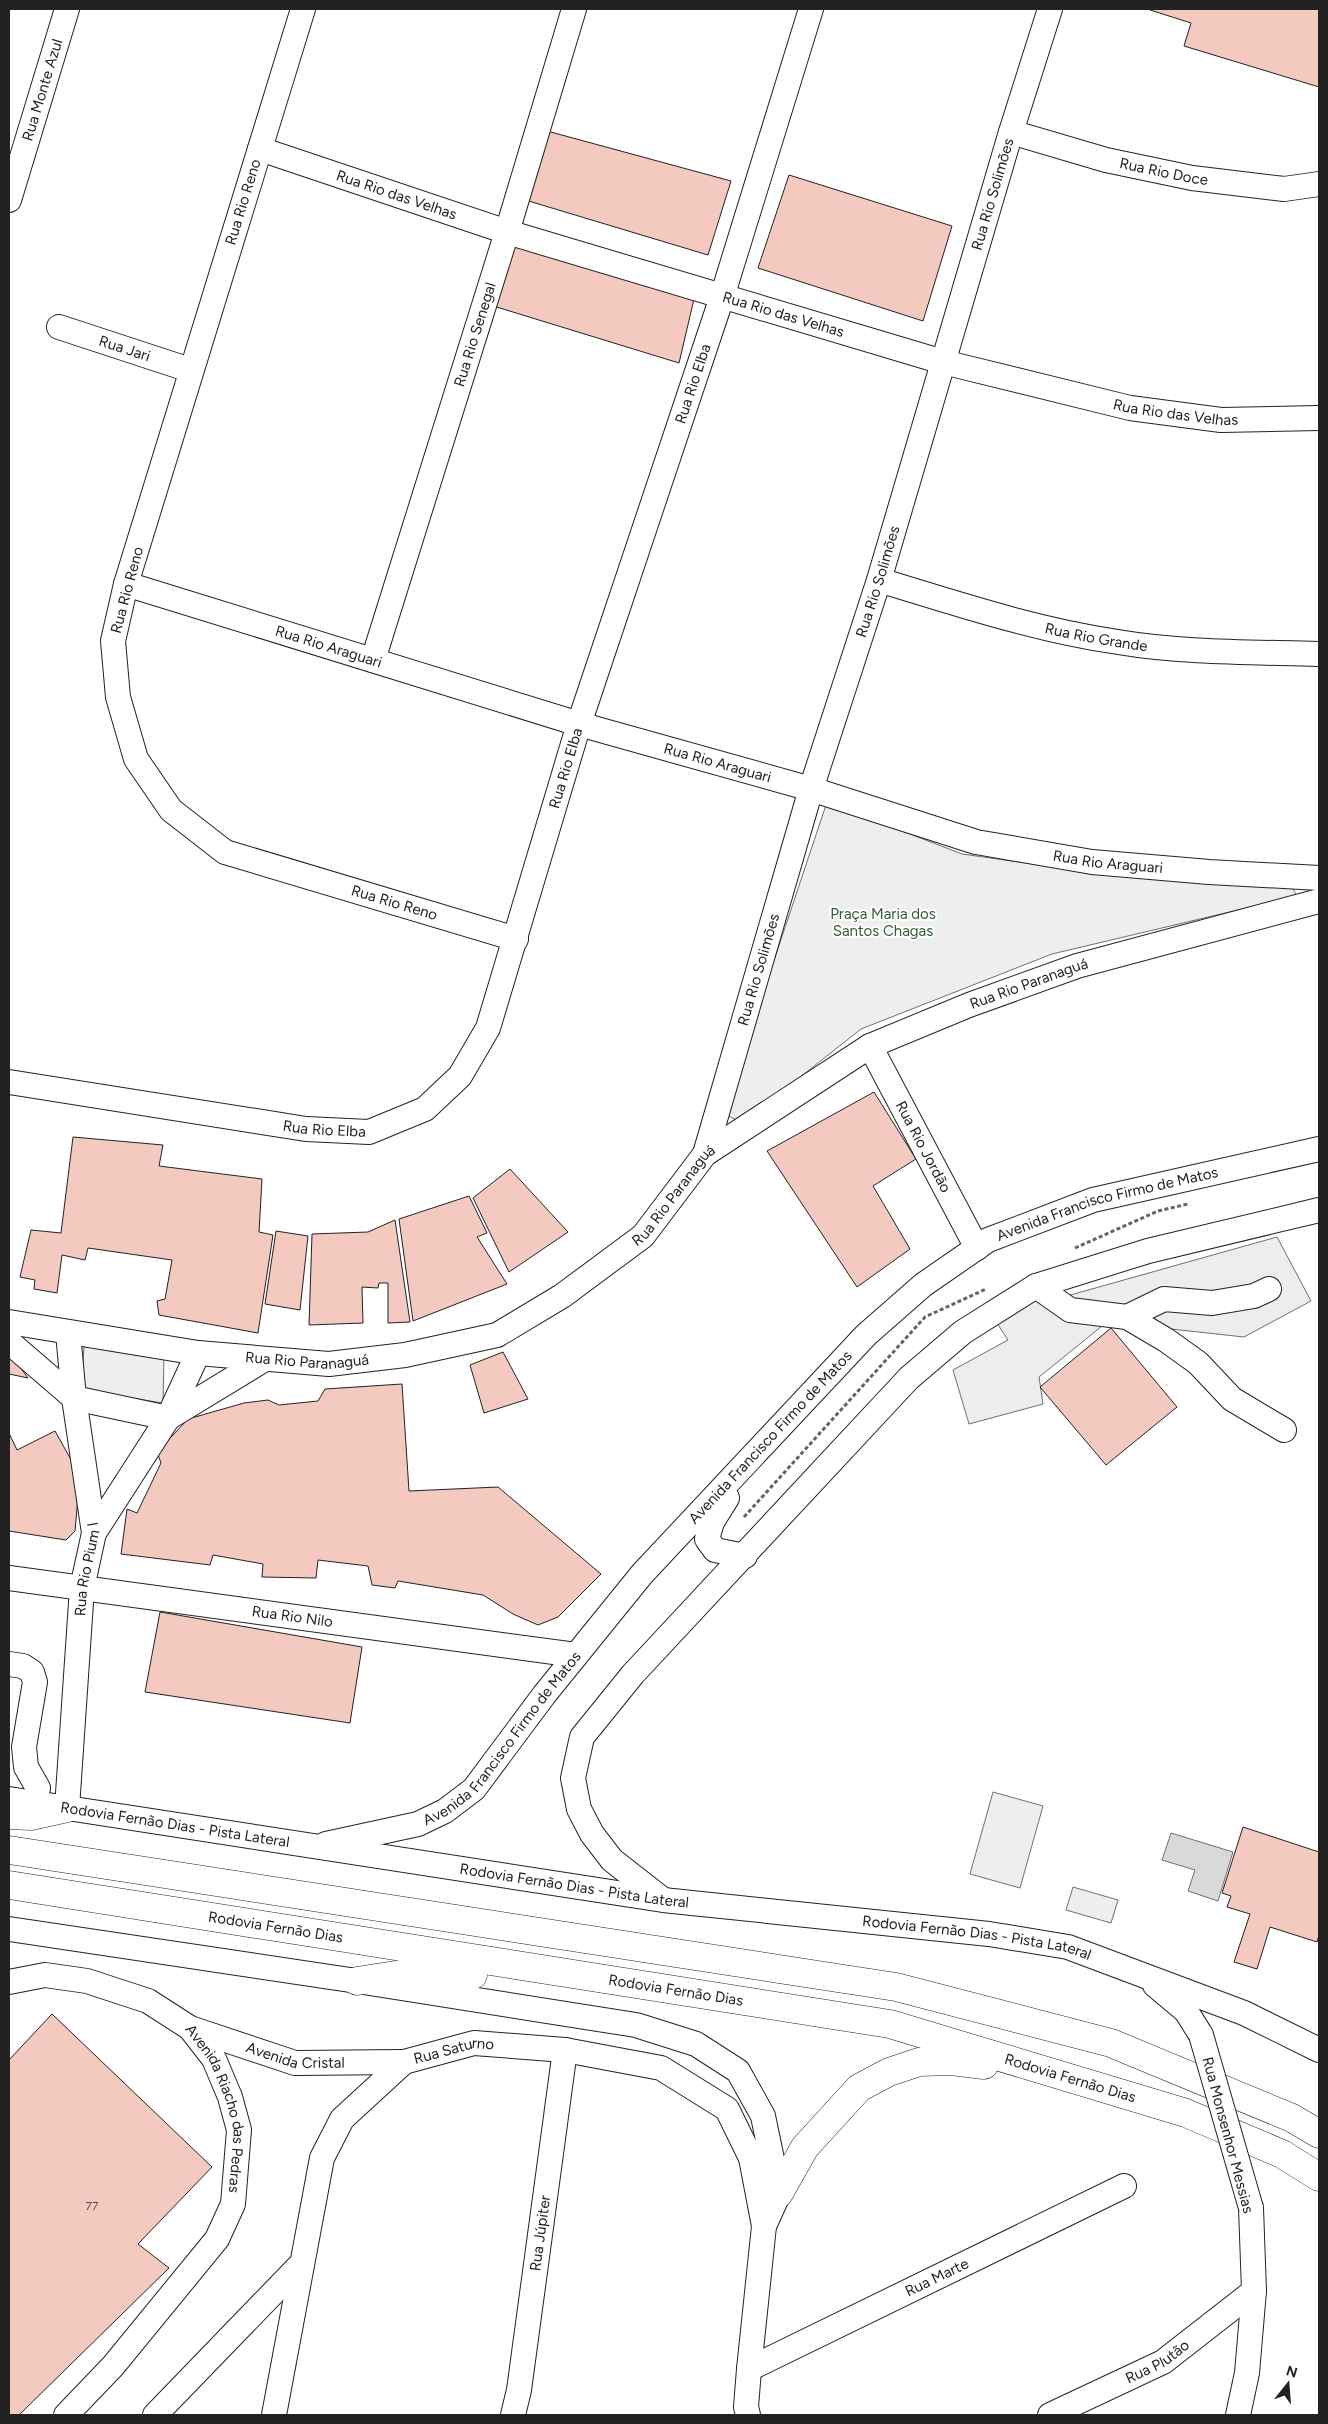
<svg xmlns="http://www.w3.org/2000/svg" width="1328" height="2424" font-family="Figtree,sans-serif">
  <rect width="100%" height="100%" fill="#fff"/>
  <!-- green -->
  <g fill="#eee" stroke="#6f6f6f">
    <polygon points="827,802 962,854 1104,874 1289,882 1297,896 1052,954 861,1029 742,1123 723,1113"/>
    <polygon points="84,1344 164,1357 163,1403 82,1390"/>
    <polygon points="993,1792 1043,1806 1020,1888 970,1874"/>
    <polygon points="1073,1887 1118,1900 1111,1923 1066,1910"/>
  </g>
  <!-- parking -->
  <polygon fill="#ededed" stroke="#6f6f6f" points="1277,1237 1311,1301 1244,1337 1107,1322 1039,1377 1043,1404 969,1424 953,1370 1008,1340 991,1314 1036,1286 1049,1301"/>
  <!-- water -->
  <polygon fill="#d9d9d9" stroke="#6f6f6f" points="1171,1833 1233,1852 1218,1901 1188,1891 1195,1870 1162,1860"/>
  <!-- building -->
  <g fill="#f3c9c0" stroke="#222">
    <polygon points="1147,9 1319,9 1319,87 1184,46 1191,23"/>
    <polygon points="547,131 731,181 708,255 522,199"/>
    <polygon points="789,175 952,226 923,321 758,268"/>
    <polygon points="513,246 694,299 679,363 490,305"/>
    <polygon points="874,1092 916,1159 873,1186 910,1249 857,1287 767,1151"/>
    <polygon points="73,1137 163,1145 159,1166 262,1179 259,1232 273,1235 258,1333 159,1315 157,1301 165,1299 172,1260 88,1248 85,1260 62,1255 57,1293 34,1289 35,1280 20,1277 31,1230 61,1233"/>
    <polygon points="510,1169 568,1232 509,1272 473,1198"/>
    <polygon points="469,1196 487,1233 477,1237 507,1284 413,1321 399,1219"/>
    <polygon points="395,1220 410,1322 388,1323 388,1283 379,1283 378,1288 362,1287 363,1323 309,1325 312,1234 368,1232"/>
    <polygon points="276,1231 308,1236 300,1310 265,1304"/>
    <polygon points="1111,1328 1177,1407 1106,1465 1040,1387"/>
    <polygon points="9,1352 28,1378 9,1374"/>
    <polygon points="503,1352 528,1399 484,1413 470,1365"/>
    <polygon points="402,1384 409,1491 498,1487 601,1574 558,1617 538,1625 513,1614 483,1595 398,1581 395,1588 372,1585 368,1566 318,1560 316,1578 262,1577 263,1564 213,1555 210,1565 121,1554 127,1509 137,1513 161,1463 157,1452 188,1419 244,1403 268,1400 279,1405 318,1401 325,1389"/>
    <polygon points="55,1431 74,1465 78,1497 75,1531 66,1540 9,1531 9,1433 17,1450"/>
    <polygon points="160,1612 362,1647 350,1723 145,1692"/>
    <polygon points="1243,1827 1319,1852 1319,1935 1317,1942 1270,1927 1257,1969 1234,1962 1250,1914 1227,1907 1231,1896 1222,1893"/>
    <polygon points="52,2014 212,2167 138,2244 169,2268 19,2415 9,2415 9,2060"/>
  </g>
  <g fill="none" stroke-linecap="round" stroke-linejoin="round">
    <!-- minor casing -->
    <g stroke="#222" stroke-width="26">
      <g id="minor">
        <path id="s1" d="M303,9L126,584L113,641L118,697L136,759L171,810L225,852L516,939"/>
        <path id="s2" d="M1011,132L1106,160L1192,178L1284,189L1319,184"/>
        <path id="s3" d="M260,149L507,232L943,362L1130,408L1221,420L1319,418"/>
        <path id="s4" d="M9,200L67,9"/>
        <path id="s5" d="M59,327L190,370"/>
        <path id="s6" d="M879,580C958,604 1036,630 1118,642C1183,653 1253,652 1319,654"/>
        <path id="s7" d="M126,584L579,724L811,789L976,842L1092,862L1209,872L1319,878"/>
        <path id="s8" d="M373,660L507,232L574,9"/>
        <path id="s9" d="M870,1046L977,1248"/>
        <path id="s10" d="M9,1082L306,1129L369,1132L425,1109L460,1076L488,1028L579,724L722,297L811,9"/>
        <path id="s11" d="M705,1154L811,789L879,580L1011,132L1050,9"/>
        <polyline points="1036,1286 1070,1310 1127,1317 1166,1340 1198,1363 1232,1399 1284,1430"/>
        <polyline points="1127,1317 1164,1299 1212,1303 1254,1296 1269,1289"/>
        <path id="s12" d="M9,1322L198,1353L329,1364L405,1355L497,1335L562,1296L643,1236L705,1154L870,1046L969,1005L1077,966L1319,901"/>
        <polyline points="9,1342 74,1398 168,1418 265,1359"/>
        <polyline points="727,1498 712,1522 707,1539 715,1550 745,1556"/>
        <polyline points="94,1533 168,1418 198,1353"/>
        <path id="s13" d="M9,1578L576,1655"/>
        <polyline points="9,1664 23,1666 32,1672 35,1682 24,1747 26,1767 38,1788"/>
        <path id="s14" d="M9,1799L663,1900L989,1934L1068,1947L1244,2013L1319,2050"/>
        <path id="s15" d="M67,1808L82,1588L94,1533L74,1398L68,1333"/>
        <path id="s16" d="M326,1844L418,1824L445,1811L474,1789L544,1695L642,1574L866,1335L923,1285L988,1240L1093,1200L1319,1149"/>
        <polyline points="662,1899 612,1860 592,1834 579,1809 573,1778 582,1737 633,1674 909,1378 963,1332 1036,1286 1148,1251 1319,1210"/>
        <polyline points="9,1929 357,1981 636,2025 696,2044 738,2071 763,2116 779,2193 764,2226 749,2369 746,2407 748,2415"/>
        <path id="s17" d="M9,1982L45,1975L87,1981L148,2001L190,2028L214,2059L230,2097L239,2130L233,2204L217,2239L113,2366L66,2415"/>
        <polyline points="1155,1985 1186,2011 1201,2035"/>
        <path id="s18" d="M190,2028L295,2063L404,2062"/>
        <path id="s19" d="M749,2369L1124,2186"/>
        <polyline points="155,2415 302,2263"/>
        <path id="s20" d="M274,2415L322,2158L342,2119L404,2062L474,2043L565,2050L661,2068L727,2109L751,2158L764,2226"/>
        <path id="s21" d="M513,2415L519,2390L565,2050"/>
        <path id="s22" d="M1050,2415L1163,2362L1254,2291"/>
        <polyline points="1238,2415 1247,2373 1254,2291 1251,2208"/>
      </g>
    </g>
    <!-- highway casing -->
    <g stroke="#222" stroke-width="29">
      <g id="highway">
        <polyline points="9,1815 31,1816 67,1808"/>
        <polyline points="9,1850 896,1987 1111,2043 1292,2118 1319,2134"/>
        <path id="s23" d="M9,1885L890,2024L1186,2113L1282,2154L1319,2177"/>
        <polyline points="357,1981 428,1970 473,1975"/>
        <polyline points="779,2193 805,2147 859,2088 889,2072 919,2062 951,2061 984,2065"/>
      </g>
    </g>
    <!-- path -->
    <g stroke="#646464" stroke-width="3" stroke-dasharray="4 2.5" stroke-linecap="butt">
      <polyline points="1075,1248 1158,1211 1188,1204"/>
      <polyline points="744,1517 925,1317 986,1289"/>
    </g>
    <!-- minor -->
    <use href="#minor" stroke="#fff" stroke-width="24"/>
    <!-- highway -->
    <use href="#highway" stroke="#fff" stroke-width="28"/>
    <!-- minor-bridge casing -->
    <g stroke="#222" stroke-width="26" stroke-linecap="butt">
      <polyline id="minor-bridge" points="1201,2035 1251,2208"/>
    </g>
    <!-- minor-bridge -->
    <use href="#minor-bridge" stroke="#fff" stroke-width="24"/>
  </g>
  <g text-anchor="middle" stroke-width="4" stroke-linejoin="round" paint-order="stroke">
    <!-- number labels -->
    <g font-size="12" fill="#564c4a">
      <text x="92" y="2210">77</text>
    </g>
    <!-- street labels -->
    <g font-size="15" fill="#222" stroke="#fff">
      <text dy="5" stroke="none"><textPath href="#s4" startOffset="115">Rua Monte Azul</textPath></text>
      <text dy="5" stroke="none"><textPath href="#s2" startOffset="158">Rua Rio Doce</textPath></text>
      <text dy="5" stroke="none"><textPath href="#s11" startOffset="1002">Rua Rio Solimões</textPath></text>
      <text dy="5" stroke="none"><textPath href="#s3" startOffset="144">Rua Rio das Velhas</textPath></text>
      <text transform="translate(243 202) rotate(-73)" y="5">Rua Rio Reno</text>
      <text dy="5" stroke="none"><textPath href="#s3" startOffset="549">Rua Rio das Velhas</textPath></text>
      <text dy="5" stroke="none"><textPath href="#s8" startOffset="341">Rua Rio Senegal</textPath></text>
      <text dy="5" stroke="none"><textPath href="#s5" startOffset="69">Rua Jari</textPath></text>
      <text dy="5" stroke="none"><textPath href="#s10" startOffset="1204">Rua Rio Elba</textPath></text>
      <text dy="5" stroke="none"><textPath href="#s3" startOffset="954">Rua Rio das Velhas</textPath></text>
      <text dy="5" stroke="none"><textPath href="#s11" startOffset="598">Rua Rio Solimões</textPath></text>
      <text transform="translate(127 590) rotate(-75)" y="5">Rua Rio Reno</text>
      <text dy="5" stroke="none"><textPath href="#s6" startOffset="225">Rua Rio Grande</textPath></text>
      <text dy="5" stroke="none"><textPath href="#s7" startOffset="212">Rua Rio Araguari</textPath></text>
      <text dy="5" stroke="none"><textPath href="#s7" startOffset="618">Rua Rio Araguari</textPath></text>
      <text dy="5" stroke="none"><textPath href="#s10" startOffset="799">Rua Rio Elba</textPath></text>
      <text dy="5" stroke="none"><textPath href="#s7" startOffset="1022">Rua Rio Araguari</textPath></text>
      <text dy="5" stroke="none"><textPath href="#s1" startOffset="1088">Rua Rio Reno</textPath></text>
      <text dy="5" stroke="none"><textPath href="#s11" startOffset="192">Rua Rio Solimões</textPath></text>
      <text dy="5" stroke="none"><textPath href="#s12" startOffset="1141">Rua Rio Paranaguá</textPath></text>
      <text dy="5" stroke="none"><textPath href="#s10" startOffset="319">Rua Rio Elba</textPath></text>
      <text dy="5" stroke="none"><textPath href="#s9" startOffset="114">Rua Rio Jordão</textPath></text>
      <text dy="5" stroke="none"><textPath href="#s12" startOffset="721">Rua Rio Paranaguá</textPath></text>
      <text dy="5" stroke="none"><textPath href="#s16" startOffset="1041">Avenida Francisco Firmo de Matos</textPath></text>
      <text dy="5" stroke="none"><textPath href="#s12" startOffset="301">Rua Rio Paranaguá</textPath></text>
      <text dy="5" stroke="none"><textPath href="#s16" startOffset="621">Avenida Francisco Firmo de Matos</textPath></text>
      <text dy="5" stroke="none"><textPath href="#s15" startOffset="240">Rua Rio Pium I</textPath></text>
      <text dy="5" stroke="none"><textPath href="#s13" startOffset="286">Rua Rio Nilo</textPath></text>
      <text dy="5" stroke="none"><textPath href="#s16" startOffset="216">Avenida Francisco Firmo de Matos</textPath></text>
      <text dy="5" stroke="none"><textPath href="#s14" startOffset="168">Rodovia Fernão Dias - Pista Lateral</textPath></text>
      <text dy="5" stroke="none"><textPath href="#s14" startOffset="572">Rodovia Fernão Dias - Pista Lateral</textPath></text>
      <text dy="5" stroke="none"><textPath href="#s23" startOffset="270">Rodovia Fernão Dias</textPath></text>
      <text dy="5" stroke="none"><textPath href="#s14" startOffset="978">Rodovia Fernão Dias - Pista Lateral</textPath></text>
      <text dy="5" stroke="none"><textPath href="#s23" startOffset="675">Rodovia Fernão Dias</textPath></text>
      <text dy="5" stroke="none"><textPath href="#s20" startOffset="441">Rua Saturno</textPath></text>
      <text dy="5" stroke="none"><textPath href="#s18" startOffset="110">Avenida Cristal</textPath></text>
      <text dy="5" stroke="none"><textPath href="#s23" startOffset="1080">Rodovia Fernão Dias</textPath></text>
      <text dy="5" stroke="none"><textPath href="#s17" startOffset="281">Avenida Riacho das Pedras</textPath></text>
      <text transform="translate(1228 2135) rotate(75)" y="5">Rua Monsenhor Messias</text>
      <text dy="5" stroke="none"><textPath href="#s21" startOffset="184">Rua Júpiter</textPath></text>
      <text dy="5" stroke="none"><textPath href="#s19" startOffset="209">Rua Marte</textPath></text>
      <text dy="5" stroke="none"><textPath href="#s22" startOffset="120">Rua Plutão</textPath></text>
    </g>
    <!-- park labels -->
    <g font-size="15" fill="#2f5e38" stroke="#fff">
      <text x="883" y="919">Praça Maria dos<tspan x="883" dy="17">Santos Chagas</tspan></text>
    </g>
  </g>
  <!-- border -->
  <rect width="1328" height="2424" fill="none" stroke="#222222" stroke-width="20"/>
  <!-- north arrow -->
  <g transform="translate(1288 2384) rotate(17)" stroke="#ffffff" stroke-width="4" paint-order="stroke">
  <path d="M0-4L9 19L0 12L-9 19Z" fill="#222222"/>
  <text y="-8" font-size="14" font-weight="bold" text-anchor="middle" fill="#222222">N</text>
  </g>
</svg>
